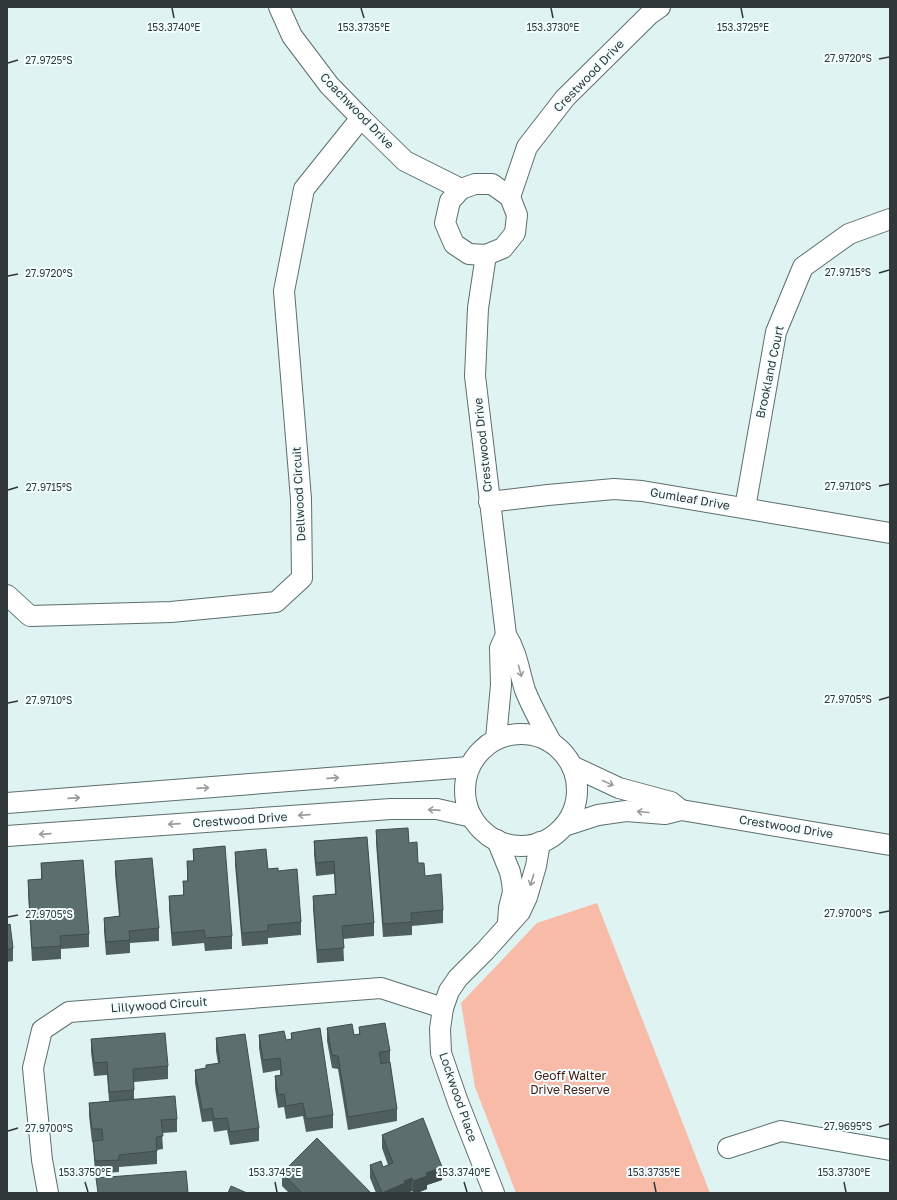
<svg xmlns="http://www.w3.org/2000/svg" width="897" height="1200" font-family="'Golos Text',sans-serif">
  <rect width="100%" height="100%" fill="#dff3f3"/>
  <!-- green -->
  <polygon fill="#f7bba8" points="597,903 710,1193 516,1193 475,1087 461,1003 537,923"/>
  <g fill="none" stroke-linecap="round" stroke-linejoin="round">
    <!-- minor casing -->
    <g stroke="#5c6e6e" stroke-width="22">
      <g id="minor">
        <polyline points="279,7 292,36 329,85 361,118 405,161 461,189"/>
        <polygon points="475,184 492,184 510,197 517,215 515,233 503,248 486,255 469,254 454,244 445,223 450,201 461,189"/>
        <polyline points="510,197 527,147 565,98 650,14 660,7"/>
        <path d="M486,255L478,308L475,376L506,635C517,652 519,671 525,690C532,708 542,725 551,742"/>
        <polyline points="489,502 548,495 614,489 642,491 890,533"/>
        <polyline points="745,508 776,332 803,267 849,234 890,219"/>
        <polyline points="7,595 30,616 171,612 276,602 302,578 301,499 284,291 304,189 361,118"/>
        <circle cx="521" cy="790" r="56"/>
        <polyline points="496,739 501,685 500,648 506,635"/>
        <polyline points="572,766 619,788 671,802 681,810"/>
        <polyline points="7,803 469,767"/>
        <polyline points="564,826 598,815 626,811 665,814 681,810 890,845"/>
        <polyline points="7,836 391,809 437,809 472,817"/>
        <polyline points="497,840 510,872 512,882 513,892 509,908 508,922"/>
        <polyline points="728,1148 781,1131 890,1150"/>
        <polyline points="48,1193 42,1160 33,1068 42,1030 69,1012 381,988 443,1008"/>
        <polyline points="494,1193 458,1102 441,1053 440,1029 443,1008 449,991 458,978 485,951 520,912 527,897 536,866 540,842"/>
      </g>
    </g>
    <!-- minor -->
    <use href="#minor" stroke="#fff" stroke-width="20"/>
  </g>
  <!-- wall -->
  <g fill="#4f5f5f">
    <polygon points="376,830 409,843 418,863 443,910 443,923 412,926 412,935 383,937 376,843"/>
    <polygon points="367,837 374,923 374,936 343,939 344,961 317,963 313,908 313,896 335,894 334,874 316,876 314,854 314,841"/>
    <polygon points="193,849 232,936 232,949 205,951 204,943 172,946 169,909 169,896 183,895 183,881 187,881 187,861 193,861"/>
    <polygon points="235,852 268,869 278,871 301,922 301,935 268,938 268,944 242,946 235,865"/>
    <polygon points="115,861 159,928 159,941 130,943 130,953 106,955 104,931 104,918 119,916 115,874"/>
    <polygon points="41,863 89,934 89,947 61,949 61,959 32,961 28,893 28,880 41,879"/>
    <polygon points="7,925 13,948 13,961 7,962"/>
    <polygon points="359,1027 390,1051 390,1064 397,1109 397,1121 348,1130 338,1069 332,1068 327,1041 327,1028 354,1035 359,1034"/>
    <polygon points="291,1033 333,1115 333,1128 306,1132 303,1116 286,1119 284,1107 278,1108 275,1089 275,1076 280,1075 280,1070 263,1073 259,1048 259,1035 286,1040 291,1039"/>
    <polygon points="216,1038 259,1128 259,1141 230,1145 227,1130 214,1132 212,1121 202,1122 195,1083 195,1070 206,1068 218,1063 216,1051"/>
    <polygon points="91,1039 168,1066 168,1079 134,1082 134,1099 177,1119 177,1132 162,1133 163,1149 157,1150 157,1164 119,1167 119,1172 95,1174 93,1142 92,1142 89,1116 89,1103 109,1101 107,1075 94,1076 91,1052"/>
    <polygon points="382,1135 442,1180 427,1185 427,1189 417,1193 413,1193 412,1191 407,1193 376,1193 370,1178 370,1165 383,1167 388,1165 382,1148"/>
    <polygon points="282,1173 371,1193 289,1193 282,1186"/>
  </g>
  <!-- shaded-wall -->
  <g fill="#404d4d">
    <polygon points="442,1167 442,1180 427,1185 427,1189 417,1193 413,1193 413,1181 426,1173"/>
    <polygon points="412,1178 412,1191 407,1193 382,1193 404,1181"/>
  </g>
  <!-- building -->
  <g fill="#5c6e6e" stroke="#404d4d">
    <polygon points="408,828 409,843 417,842 418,863 424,863 425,876 441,874 443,910 411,913 412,922 383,924 376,830"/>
    <polygon points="367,837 374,923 342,926 344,948 317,950 313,896 336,894 334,861 316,863 314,841"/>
    <polygon points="225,846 232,936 205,938 204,930 172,933 169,896 184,895 183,881 188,881 187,861 194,861 193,849"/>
    <polygon points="266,849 268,869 278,868 278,871 297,869 301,922 268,925 268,931 242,933 235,852"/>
    <polygon points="152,858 159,928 129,931 130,940 106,942 104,918 120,916 115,861"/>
    <polygon points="83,860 89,934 60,936 61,946 32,948 28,880 42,879 41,863"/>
    <polygon points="10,924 13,948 7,950 7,925"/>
    <polygon points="385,1023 390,1051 379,1052 381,1064 390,1062 397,1109 348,1117 338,1056 332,1055 327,1028 352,1024 354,1035 360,1034 359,1027"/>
    <polygon points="320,1028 333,1115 306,1119 303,1103 286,1106 284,1094 278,1095 275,1076 282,1075 280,1058 263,1060 259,1035 284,1031 286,1040 292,1039 291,1033"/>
    <polygon points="165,1033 168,1066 133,1069 134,1090 109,1092 107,1062 94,1063 91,1039"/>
    <polygon points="245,1034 259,1128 230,1132 227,1118 214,1119 212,1108 202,1110 195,1070 206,1068 206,1065 220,1063 216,1038"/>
    <polygon points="175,1096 177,1119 161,1120 163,1136 156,1137 157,1151 119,1155 119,1160 95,1161 93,1141 103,1140 102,1129 92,1129 89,1103"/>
    <polygon points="423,1118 442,1167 426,1173 427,1176 413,1181 412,1178 404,1181 405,1183 382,1193 370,1165 381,1161 383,1167 393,1163 382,1135"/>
    <polygon points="317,1138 371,1193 302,1193 282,1173"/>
    <polygon points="186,1171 188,1193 98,1193 96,1178"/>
    <polygon points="231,1186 247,1193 228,1193"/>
  </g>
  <!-- one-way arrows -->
  <defs><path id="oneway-shaft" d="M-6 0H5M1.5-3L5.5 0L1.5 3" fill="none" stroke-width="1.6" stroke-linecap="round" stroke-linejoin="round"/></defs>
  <g stroke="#989c9c">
    <use href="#oneway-shaft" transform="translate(520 671) rotate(75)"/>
    <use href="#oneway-shaft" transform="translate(333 778) rotate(-4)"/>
    <use href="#oneway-shaft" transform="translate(608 783) rotate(25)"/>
    <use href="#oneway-shaft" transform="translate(203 788) rotate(-4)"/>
    <use href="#oneway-shaft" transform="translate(74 798) rotate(-4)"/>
    <use href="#oneway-shaft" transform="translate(434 810) rotate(-176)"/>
    <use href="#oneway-shaft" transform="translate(643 812) rotate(-175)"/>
    <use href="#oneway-shaft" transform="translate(304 815) rotate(176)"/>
    <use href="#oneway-shaft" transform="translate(174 824) rotate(176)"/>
    <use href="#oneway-shaft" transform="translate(45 834) rotate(176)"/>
    <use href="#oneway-shaft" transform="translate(532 880) rotate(107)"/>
  </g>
  <!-- ticks -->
  <path fill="none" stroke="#313839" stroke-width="1.5" d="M172,8L174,18M361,8L364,18M551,8L553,18M741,8L743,18M879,59L889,57M8,63L18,60M879,273L889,270M8,276L18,274M879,486L889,484M8,490L18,487M879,700L889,697M8,703L18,701M879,913L889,911M8,917L18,915M879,1127L889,1124M8,1131L18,1128M85,1182L88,1192M275,1182L277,1192M464,1182L467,1192M654,1182L656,1192M844,1182L846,1192"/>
  <g text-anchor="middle" stroke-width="4" stroke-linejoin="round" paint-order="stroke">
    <!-- street labels -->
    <g font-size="12" fill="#313839" stroke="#f2feff">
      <text transform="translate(589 76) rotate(-46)" y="4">Crestwood Drive</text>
      <text transform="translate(357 111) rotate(46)" y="4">Coachwood Drive</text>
      <text transform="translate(770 372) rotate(-78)" y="4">Brookland Court</text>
      <text transform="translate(483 445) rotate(-96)" y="4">Crestwood Drive</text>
      <text transform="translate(299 494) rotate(-93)" y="4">Dellwood Circuit</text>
      <text transform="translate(690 499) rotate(10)" y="4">Gumleaf Drive</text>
      <text transform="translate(240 820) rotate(-4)" y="4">Crestwood Drive</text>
      <text transform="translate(786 827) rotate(9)" y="4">Crestwood Drive</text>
      <text transform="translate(159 1005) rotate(-4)" y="4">Lillywood Circuit</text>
      <text transform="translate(458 1097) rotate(71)" y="4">Lockwood Place</text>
    </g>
    <!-- park labels -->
    <g font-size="12" fill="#4b1a0a" stroke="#f2feff">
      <text x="570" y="1080">Geoff Walter<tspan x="570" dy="14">Drive Reserve</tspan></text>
    </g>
  </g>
  <g font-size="10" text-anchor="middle" fill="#313839" stroke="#f2feff" stroke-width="4" stroke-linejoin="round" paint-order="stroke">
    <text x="174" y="31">153.3740°E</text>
    <text x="364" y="31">153.3735°E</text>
    <text x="553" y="31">153.3730°E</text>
    <text x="743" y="31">153.3725°E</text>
    <text x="848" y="62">27.9720°S</text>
    <text x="49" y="64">27.9725°S</text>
    <text x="848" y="276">27.9715°S</text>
    <text x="49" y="277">27.9720°S</text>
    <text x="848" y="490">27.9710°S</text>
    <text x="49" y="491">27.9715°S</text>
    <text x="848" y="703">27.9705°S</text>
    <text x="49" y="704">27.9710°S</text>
    <text x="848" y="917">27.9700°S</text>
    <text x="49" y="918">27.9705°S</text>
    <text x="848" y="1130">27.9695°S</text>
    <text x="49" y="1132">27.9700°S</text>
    <text x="85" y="1176">153.3750°E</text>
    <text x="275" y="1176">153.3745°E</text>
    <text x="464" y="1176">153.3740°E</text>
    <text x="654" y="1176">153.3735°E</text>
    <text x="844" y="1176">153.3730°E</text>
  </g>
  <!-- border -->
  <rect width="897" height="1200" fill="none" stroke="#313839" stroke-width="16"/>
</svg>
